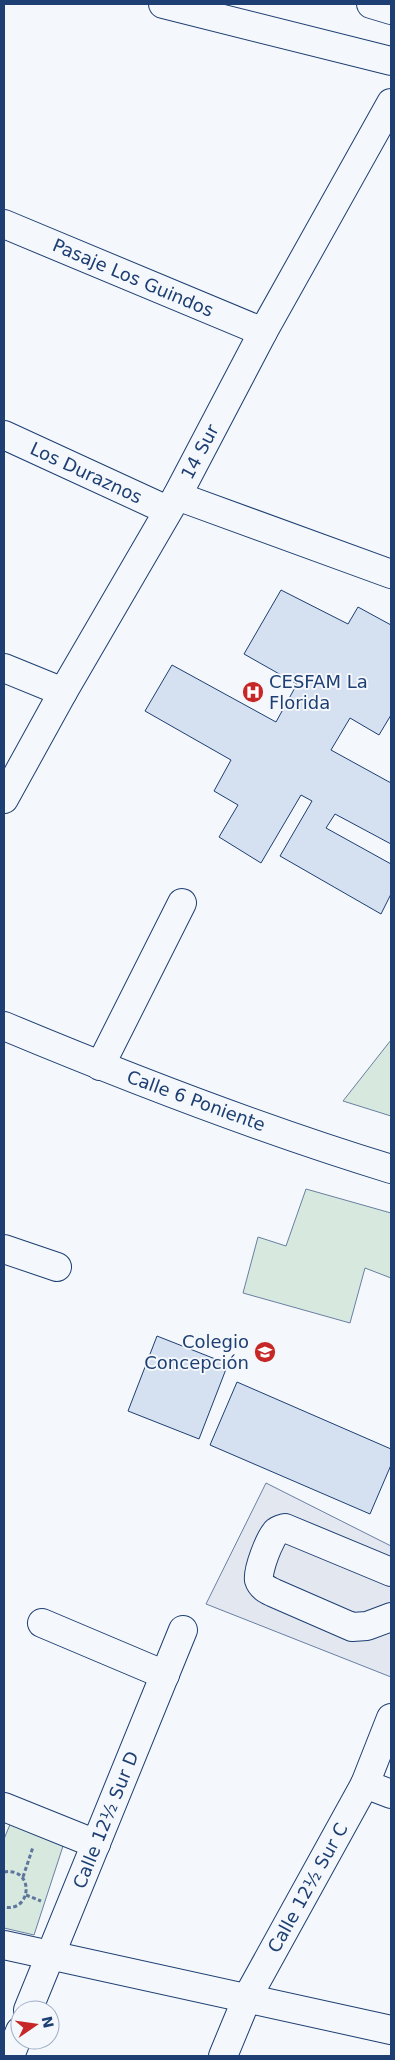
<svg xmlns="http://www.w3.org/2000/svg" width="395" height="2060" font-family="'DejaVu Sans',sans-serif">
  <rect width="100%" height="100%" fill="#f4f7fb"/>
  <!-- green -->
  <g fill="#d7e8df" stroke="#687fa3">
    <polygon points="391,1040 391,1116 343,1101"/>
    <polygon points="306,1189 391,1213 391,1278 365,1268 350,1323 243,1293 258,1237 286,1246"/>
    <polygon points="11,1822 64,1843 34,1935 4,1928 4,1839"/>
  </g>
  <!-- parking -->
  <polygon fill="#e3e8f0" stroke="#687fa3" points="266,1483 391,1546 391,1677 206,1604"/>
  <!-- building -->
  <g fill="#d5e0f0" stroke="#1d3f73">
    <polygon points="281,590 348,624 358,607 391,625 391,715 379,735 350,718 331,750 391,783 391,844 335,814 326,828 391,864 391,894 381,914 280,856 312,801 301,795 261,863 219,837 238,805 214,791 231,760 145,711 172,665 276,722 297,684 244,654"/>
    <polygon points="157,1336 228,1364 199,1439 128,1411"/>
    <polygon points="237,1382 391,1449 391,1465 370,1514 210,1445"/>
  </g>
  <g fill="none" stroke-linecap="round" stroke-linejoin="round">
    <!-- minor casing -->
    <g stroke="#1d3f73" stroke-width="30">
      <g id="minor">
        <polyline points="4,224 263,332"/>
        <polyline points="4,435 167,510"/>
        <polyline points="177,496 391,574"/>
        <polyline points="4,668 63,692"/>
        <polyline points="4,799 63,692 177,496 263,332 391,103"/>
        <path d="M4,1026C131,1079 260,1129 391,1169"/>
        <polyline points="100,1066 182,903"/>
        <polyline points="4,1249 57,1267"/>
        <path d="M391,1572L285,1528C284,1528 278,1530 277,1531C270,1537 257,1571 259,1580C261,1587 268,1590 274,1593L352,1627L367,1626L391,1617"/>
        <polyline points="42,1623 165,1675"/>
        <polyline points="365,1784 391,1794"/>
        <polyline points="4,1807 96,1844"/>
        <polyline points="4,1945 391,2030"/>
        <polyline points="28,2010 183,1630"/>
        <polyline points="10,2056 20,2031"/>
        <polyline points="223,2056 247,1998 365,1784 391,1718"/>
      </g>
    </g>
    <!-- major casing -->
    <g stroke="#1d3f73" stroke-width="30">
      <g id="major">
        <polyline points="163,4 391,61"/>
        <polyline points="371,4 391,10"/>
      </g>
    </g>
    <!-- path -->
    <g stroke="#5e769c" stroke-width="3" stroke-dasharray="4 2.5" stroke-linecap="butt">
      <path d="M4,1872C35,1867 32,1913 4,1907"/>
      <polyline points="23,1877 33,1847"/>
      <polyline points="26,1895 41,1901"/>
    </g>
    <!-- minor -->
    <use href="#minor" stroke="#f4f7fb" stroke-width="28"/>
    <!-- major -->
    <use href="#major" stroke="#f4f7fb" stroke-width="28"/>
  </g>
  <!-- icons -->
  <defs>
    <g id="hospital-disc" transform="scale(1.125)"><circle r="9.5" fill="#c62828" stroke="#f4f7fb"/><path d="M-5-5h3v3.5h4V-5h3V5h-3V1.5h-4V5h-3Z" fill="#fff"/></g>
    <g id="school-disc" transform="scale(1.125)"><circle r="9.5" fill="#c62828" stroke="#f4f7fb"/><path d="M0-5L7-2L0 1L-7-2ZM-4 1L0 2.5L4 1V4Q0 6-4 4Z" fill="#fff"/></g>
  </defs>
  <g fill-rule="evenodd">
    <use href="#hospital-disc" x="253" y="692"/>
    <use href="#school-disc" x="265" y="1352"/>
  </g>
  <g text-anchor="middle" stroke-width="4" stroke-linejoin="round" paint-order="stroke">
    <!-- street labels -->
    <g font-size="18" fill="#1d3f73" stroke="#f4f7fb">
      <text transform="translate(133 278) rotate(23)" y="6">Pasaje Los Guindos</text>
      <text transform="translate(200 452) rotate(-62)" y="6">14 Sur</text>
      <text transform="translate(86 473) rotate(25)" y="6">Los Duraznos</text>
      <text transform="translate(196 1101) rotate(20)" y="6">Calle 6 Poniente</text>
      <text transform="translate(106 1820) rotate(-68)" y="6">Calle 12½ Sur D</text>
      <text transform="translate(308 1888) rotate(-61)" y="6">Calle 12½ Sur C</text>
    </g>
    <!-- poi labels -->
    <g font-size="18" fill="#1d3f73" stroke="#f4f7fb" text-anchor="start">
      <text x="269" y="688">CESFAM La<tspan x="269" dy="21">Florida</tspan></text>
      <text x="249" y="1348" text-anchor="end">Colegio<tspan x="249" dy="21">Concepción</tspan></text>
    </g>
  </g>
  <!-- border -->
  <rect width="395" height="2060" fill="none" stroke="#1d3f73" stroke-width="10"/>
  <!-- north arrow -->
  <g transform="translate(35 2025) rotate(77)"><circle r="24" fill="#f4f7fb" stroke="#9eadc5"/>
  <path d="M0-4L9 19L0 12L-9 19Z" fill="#c62828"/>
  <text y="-8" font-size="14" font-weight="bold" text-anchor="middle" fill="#1d3f73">N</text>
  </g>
</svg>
